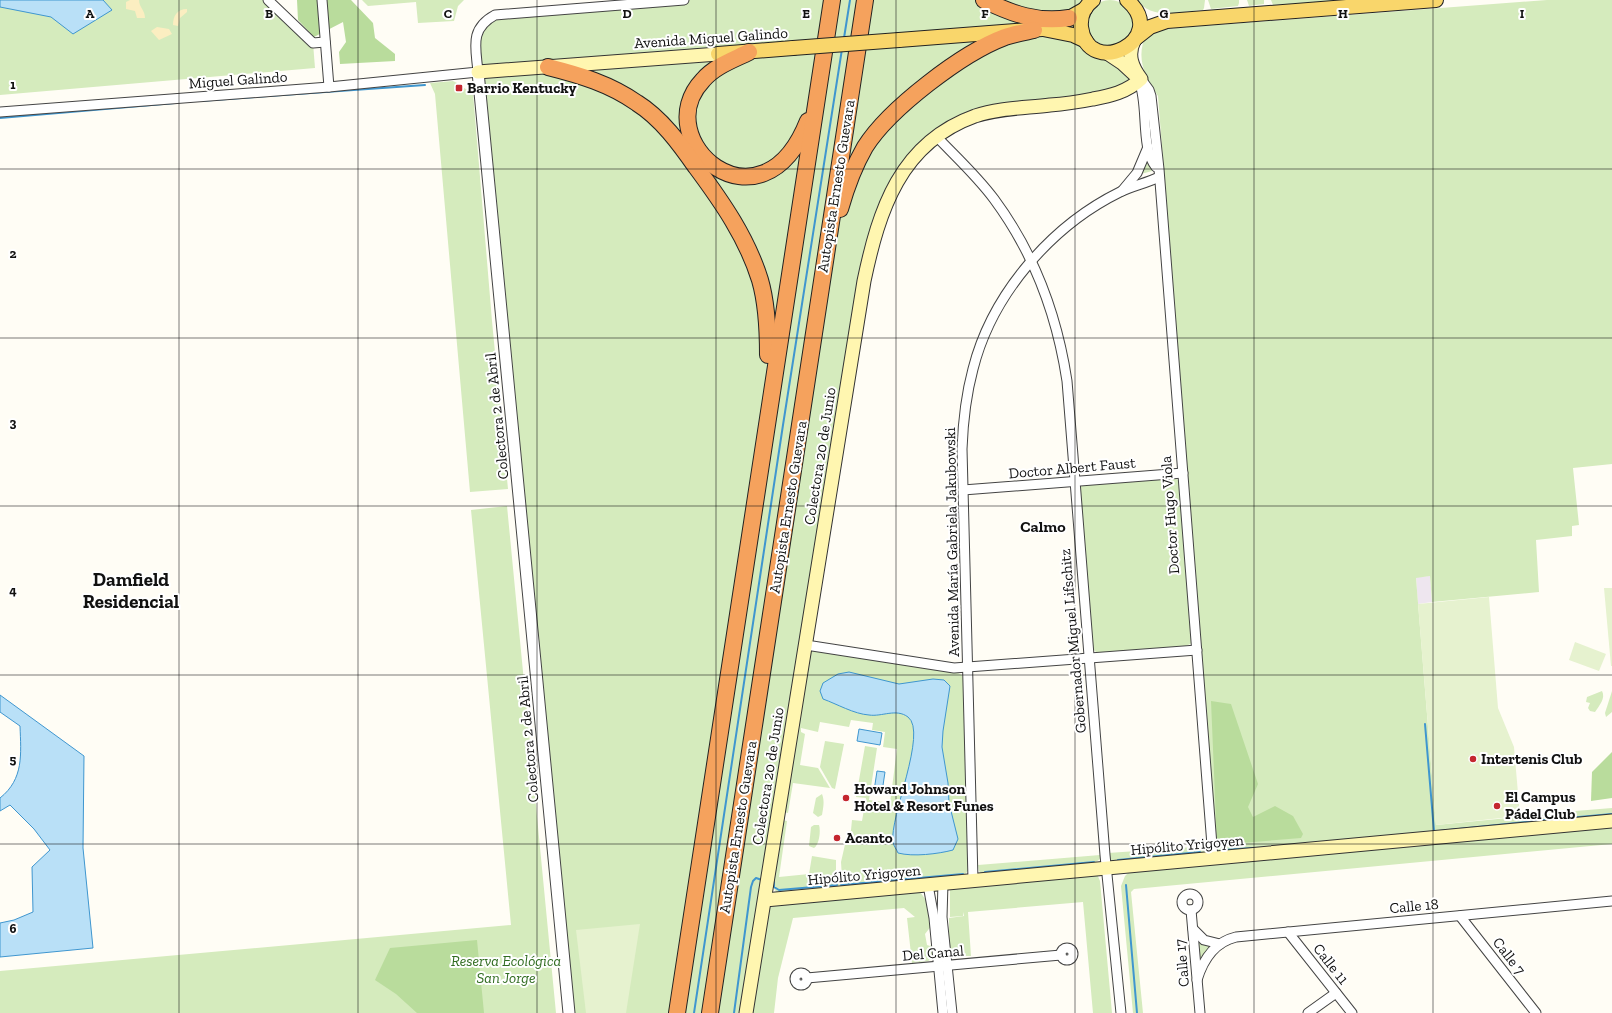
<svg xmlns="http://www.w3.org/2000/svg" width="1612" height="1013" font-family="'Zilla Slab',serif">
  <rect width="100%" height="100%" fill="#fffdf5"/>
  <!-- industrial -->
  <polygon fill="#eee6ef" points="1430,576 1432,602 1418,604 1416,577"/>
  <!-- green -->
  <g fill="#d5ebbd">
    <circle cx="1110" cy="23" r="23"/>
    <polygon points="0,0 268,0 313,43 315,68 0,95"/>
    <polygon points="362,0 464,0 458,6 454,21 418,23 416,2 368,6"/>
    <polygon points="684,0 1091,0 1082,33 1133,72 1130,88 994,111 927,144 879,220 746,1013 569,1013 478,72 480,25 487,20"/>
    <path d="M1138,0H1205L1204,8L1203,10C1183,11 1150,21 1138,0Z"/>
    <polygon points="1208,0 1239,0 1239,3 1238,6 1211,9"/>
    <polygon points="1247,0 1264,0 1264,4 1249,6"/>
    <polygon points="1271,0 1352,0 1273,5"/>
    <path d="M1547,0H1612V464L1573,468L1579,525L1572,526V536L1536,540L1539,592L1432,602L1430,576L1416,578L1436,825L1550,814L1549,822L1217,852L1158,96C1144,76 1135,56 1147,33L1164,29Z"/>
    <polygon points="453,81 457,83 454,89 461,93 464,88 473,93 492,321 508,489 470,492 435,94 430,83"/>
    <polygon points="1147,159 1152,171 1141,174"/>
    <polygon points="1173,478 1179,480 1192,643 1186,646 1097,653 1092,648 1080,487 1084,485"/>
    <polygon points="507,506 556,1013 0,1013 0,971 511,925 471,510"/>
    <polygon points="810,650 956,672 962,675 964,683 969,869 964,876 781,894 776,892 773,886 782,820 787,821 779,877 809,874 812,856 836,860 836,878 842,878 841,862 846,840 850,840 852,820 862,821 866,798 856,797 865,746 877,748 869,800 890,803 897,749 883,747 885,732 872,730 873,723 851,720 849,727 820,722 818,732 801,728 801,732 805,734 800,765 818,768 830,788 793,783 788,813 784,812"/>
    <path d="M1602,691C1606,698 1599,706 1595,712L1590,711L1588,708L1590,703L1586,702L1587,697Z"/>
    <polygon points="1612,691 1612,712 1606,717 1605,713"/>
    <polygon points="825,741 844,744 835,789 832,788 820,767"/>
    <path d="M822,794C825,801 823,809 822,815L818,817L813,813L816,798Z"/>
    <polygon points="1612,808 1612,817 1563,820 1563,812"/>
    <polygon points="1612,824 1612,844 1134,889 1131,892 1143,1013 1133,1013 1121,886 1125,876 1130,871"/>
    <path d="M814,825H819C821,831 819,845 814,848L809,846L811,827Z"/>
    <polygon points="1209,846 1206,853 1112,862 1109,860 1108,853"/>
    <polygon points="1100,855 1100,859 1093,864 982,874 979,871 978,865"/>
    <polygon points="1097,874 1100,881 1112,1013 1093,1013 1083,902 968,912 971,956 949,956 949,918 964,916 963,912 963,916 950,917 950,889"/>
    <polygon points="918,889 928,903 932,925 925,934 927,945 930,946 933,943 933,958 928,961 912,963 907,918 915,917 904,908 793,918 778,978 774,1013 750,1013 767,912 772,905"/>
    <polygon points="1198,942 1210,946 1200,961 1199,961"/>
  </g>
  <!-- forest -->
  <g fill="#b9dc9c">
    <polygon points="297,0 351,0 373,23 375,38 395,54 395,61 340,64 339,52 346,42 343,22 314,37 298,20"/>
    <polygon points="1211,701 1231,704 1258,784 1248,807 1253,817 1275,806 1293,816 1303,834 1301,838 1217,845"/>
    <polygon points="1612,752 1612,798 1591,801 1592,772"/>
    <polygon points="477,940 484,1013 417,1013 396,994 375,980 390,948"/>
  </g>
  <!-- sand -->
  <g fill="#fbeec1">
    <path d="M130,0H139C139,7 145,10 145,18H137L135,11L126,9V2Z"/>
    <path d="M187,9V12L180,18L178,26L173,25C173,16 177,9 187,9Z"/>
    <polygon points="157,27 169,29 172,34 159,40 151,31"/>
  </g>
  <!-- pitch -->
  <g fill="#e6f2cf">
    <polygon points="1604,588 1612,588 1612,666 1611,666"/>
    <polygon points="1489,597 1498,708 1514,747 1520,816 1436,825 1418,604"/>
    <polygon points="1575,642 1606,654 1599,671 1569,660"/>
    <polygon points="640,924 626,1013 586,1013 576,930"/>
  </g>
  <!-- water -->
  <g fill="#b9e0f7" stroke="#3f96cf">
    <polygon points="0,0 103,0 112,10 73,34 51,17 0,7"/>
    <path d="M849,672L899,684L933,679L944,680L950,686L943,731L942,747L948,783L949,803L958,839L953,850C938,854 913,857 898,853C897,850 893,845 893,842C889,818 928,732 908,717C896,708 882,717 869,715C854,714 837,704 823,699L820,691L823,683L838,674Z"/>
    <path d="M0,695L84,756L83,848L93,948L0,957V923L14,920L33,912L32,867L50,850L34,829L10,805L0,811V798C24,779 21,754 20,726L0,712Z"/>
    <polygon points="859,729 882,733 880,745 857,741"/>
    <polygon points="877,771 885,772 882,792 874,791"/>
  </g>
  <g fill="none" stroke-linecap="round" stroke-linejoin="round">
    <!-- stream -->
    <g stroke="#3f96cf" stroke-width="2">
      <polyline points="844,38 850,0"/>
      <polyline points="199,101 425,85"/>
      <polyline points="0,118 175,103"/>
      <polyline points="1425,724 1434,831"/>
      <polyline points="1568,818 1612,814"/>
      <polyline points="1439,831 1545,820"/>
      <polyline points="1224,850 1253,848"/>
      <polyline points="1118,860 1200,852"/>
      <polyline points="985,872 1094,862"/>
      <polyline points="774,882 774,887 779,890 837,885"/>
      <polyline points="841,885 963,874"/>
      <polyline points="1126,885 1137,1013"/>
      <polyline points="694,1013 783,425 842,49"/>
      <polyline points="734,1013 751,887 753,881 756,878 762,880"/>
    </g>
    <!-- minor casing -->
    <g stroke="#444" stroke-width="11">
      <g id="minor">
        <polyline points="268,0 313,43 325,42"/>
        <polyline points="322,0 329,87"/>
        <polyline points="1141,79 1149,90 1151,96 1159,169 1213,858"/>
        <path d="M1139,81C1149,105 1140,148 1156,167"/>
        <path d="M0,112L329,87L478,72C476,48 469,29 495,15L684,0"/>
        <path d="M936,136C956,157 977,176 994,199C1034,253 1057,315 1067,381L1105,855L1121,1013"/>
        <polyline points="1122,191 1137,173 1148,147"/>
        <polyline points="963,490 1183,473"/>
        <polyline points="806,645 954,668 1197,650"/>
        <path d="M973,880L962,449C963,422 966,395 973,369C992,294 1051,226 1120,192C1132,186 1147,183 1159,177"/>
        <polyline points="943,883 942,917 952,1013"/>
        <polyline points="928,885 934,918 943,1013"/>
        <circle cx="1190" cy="902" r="8"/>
        <polyline points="1191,910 1200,1013"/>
        <polyline points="1460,916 1536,1013"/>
        <polyline points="1193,929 1204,940 1220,944"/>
        <polyline points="1288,932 1352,1013"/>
        <circle cx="1067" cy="954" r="6"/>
        <circle cx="801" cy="979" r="6"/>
        <polyline points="807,978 1061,955"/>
        <path d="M1197,980C1203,960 1215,942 1236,937L1612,901"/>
        <polyline points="1308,1013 1336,993"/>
      </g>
    </g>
    <!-- tertiary casing -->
    <g stroke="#444" stroke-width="13">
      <polyline id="tertiary" points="478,72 569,1013"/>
    </g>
    <!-- secondary casing -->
    <g stroke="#333" stroke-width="15">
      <g id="secondary">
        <polyline points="1107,53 1122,63 1135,75"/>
        <polyline points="478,72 718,54"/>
        <polyline points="765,900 1612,821"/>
        <path d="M746,1013L864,281C879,210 900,143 975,116C999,108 1025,108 1050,105C1064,104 1078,102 1093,99C1110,96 1127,92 1141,79C1132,67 1127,55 1134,41"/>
      </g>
    </g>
    <!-- primary casing -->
    <g stroke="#222" stroke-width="16">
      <g id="primary">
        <path d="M1093,0C1085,6 1080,16 1081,27C1088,81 1172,39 1127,0"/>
        <polyline points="1043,29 1073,35 1086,41"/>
        <polyline points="1136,38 1150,27 1167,21 1436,0"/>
        <polyline points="899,40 1042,29 1069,18 1085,9"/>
        <polyline points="718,54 793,48"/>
      </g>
    </g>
    <!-- motorway casing -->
    <g stroke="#222" stroke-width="18">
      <g id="motorway">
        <path d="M984,0C1012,14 1038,23 1069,18"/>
        <path d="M749,52C733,60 715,66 703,80C646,140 761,240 808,121"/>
        <path d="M548,67C580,75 610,84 637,103C661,118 680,144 696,167C722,202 747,238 760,280C767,304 768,330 768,355"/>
        <path d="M840,209C846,188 854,166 865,147C889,109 962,53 1005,37C1014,34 1025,32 1034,30"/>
        <path d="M677,1013C729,675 779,337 832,0"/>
        <polyline points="710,1013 865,0"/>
      </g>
    </g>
    <!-- minor -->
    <use href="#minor" stroke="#fff" stroke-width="9"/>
    <!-- tertiary -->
    <use href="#tertiary" stroke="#fff" stroke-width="11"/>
    <!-- secondary -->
    <use href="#secondary" stroke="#fff6b0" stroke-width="13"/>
    <!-- primary -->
    <use href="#primary" stroke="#f9d66b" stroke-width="14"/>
    <!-- motorway -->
    <use href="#motorway" stroke="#f5a25d" stroke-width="16"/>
    <!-- primary-bridge casing -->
    <g stroke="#222" stroke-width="16" stroke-linecap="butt">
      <polyline id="primary-bridge" points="793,48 899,40"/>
    </g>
    <!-- primary-bridge -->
    <use href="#primary-bridge" stroke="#f9d66b" stroke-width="14"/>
  </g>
  <!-- grid -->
  <path fill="none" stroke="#111" stroke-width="1" stroke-opacity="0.55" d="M179,0V1013M358,0V1013M537,0V1013M716,0V1013M896,0V1013M1075,0V1013M1254,0V1013M1433,0V1013M0,169H1612M0,338H1612M0,506H1612M0,675H1612M0,844H1612"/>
  <!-- markers -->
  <g fill="#c4262e" stroke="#fff" stroke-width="1.5">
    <rect x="455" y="84" width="8" height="8" rx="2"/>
    <circle cx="1473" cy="759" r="4"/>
    <circle cx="846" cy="798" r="4"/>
    <circle cx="1497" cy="806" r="4"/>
    <circle cx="837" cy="838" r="4"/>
  </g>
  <g text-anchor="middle" stroke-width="4" stroke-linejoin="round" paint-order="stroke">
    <!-- street labels -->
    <g font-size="15" fill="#111" stroke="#fff">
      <text transform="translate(711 38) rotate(-4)" y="5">Avenida Miguel Galindo</text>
      <text transform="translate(238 80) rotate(-4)" y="5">Miguel Galindo</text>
      <text transform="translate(836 186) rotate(-81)" y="5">Autopista Ernesto Guevara</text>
      <text transform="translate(497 416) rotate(-96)" y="5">Colectora 2 de Abril</text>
      <text transform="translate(820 456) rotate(-81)" y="5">Colectora 20 de Junio</text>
      <text transform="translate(1072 468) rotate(-5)" y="5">Doctor Albert Faust</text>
      <text transform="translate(788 507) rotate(-81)" y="5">Autopista Ernesto Guevara</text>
      <text transform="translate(1170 515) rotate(-94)" y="5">Doctor Hugo Viola</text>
      <text transform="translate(952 542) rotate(-91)" y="5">Avenida María Gabriela Jakubowski</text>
      <text transform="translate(1073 641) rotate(-95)" y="5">Gobernador Miguel Lifschitz</text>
      <text transform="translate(528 739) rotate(-95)" y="5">Colectora 2 de Abril</text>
      <text transform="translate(768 776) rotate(-81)" y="5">Colectora 20 de Junio</text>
      <text transform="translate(738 827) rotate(-81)" y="5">Autopista Ernesto Guevara</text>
      <text transform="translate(1187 845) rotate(-5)" y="5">Hipólito Yrigoyen</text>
      <text transform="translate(864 875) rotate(-5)" y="5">Hipólito Yrigoyen</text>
      <text transform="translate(1414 906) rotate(-5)" y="5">Calle 18</text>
      <text transform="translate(933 953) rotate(-5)" y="5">Del Canal</text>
      <text transform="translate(1509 956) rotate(52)" y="5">Calle 7</text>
      <text transform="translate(1182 963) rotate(-95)" y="5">Calle 17</text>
      <text transform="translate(1331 964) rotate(52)" y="5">Calle 11</text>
    </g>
    <!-- poi labels -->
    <g font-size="15" font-weight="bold" fill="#111" stroke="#fff" text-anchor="start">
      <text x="467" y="93">Barrio Kentucky</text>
      <text x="1481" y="764">Intertenis Club</text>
      <text x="854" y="794">Howard Johnson<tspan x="854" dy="17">Hotel &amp; Resort Funes</tspan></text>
      <text x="1505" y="802">El Campus<tspan x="1505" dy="17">Pádel Club</tspan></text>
      <text x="845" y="843">Acanto</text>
    </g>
    <!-- park labels -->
    <g font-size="15" font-style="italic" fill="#2f6b1f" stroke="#fff">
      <text x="506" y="966">Reserva Ecológica<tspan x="506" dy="17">San Jorge</tspan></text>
    </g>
    <!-- neighbourhood labels -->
    <g font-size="16" font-weight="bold" fill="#111" stroke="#fff">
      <text x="1043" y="532">Calmo</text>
    </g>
    <!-- district labels -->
    <g font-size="19" font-weight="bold" fill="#111" stroke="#fff">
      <text x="131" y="586">Damfield<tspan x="131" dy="22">Residencial</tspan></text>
    </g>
  </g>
  <g font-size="13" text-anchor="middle" font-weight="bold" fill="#111" stroke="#fff" stroke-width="4" stroke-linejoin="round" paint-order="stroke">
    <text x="90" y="18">A</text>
    <text x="269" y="18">B</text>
    <text x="448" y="18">C</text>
    <text x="627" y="18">D</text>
    <text x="806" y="18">E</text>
    <text x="985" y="18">F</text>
    <text x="1164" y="18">G</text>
    <text x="1343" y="18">H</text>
    <text x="1522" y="18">I</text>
    <text x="13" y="89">1</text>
    <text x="13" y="258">2</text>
    <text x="13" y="427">3</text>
    <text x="13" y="595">4</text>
    <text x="13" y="764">5</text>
    <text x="13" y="933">6</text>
  </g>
</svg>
